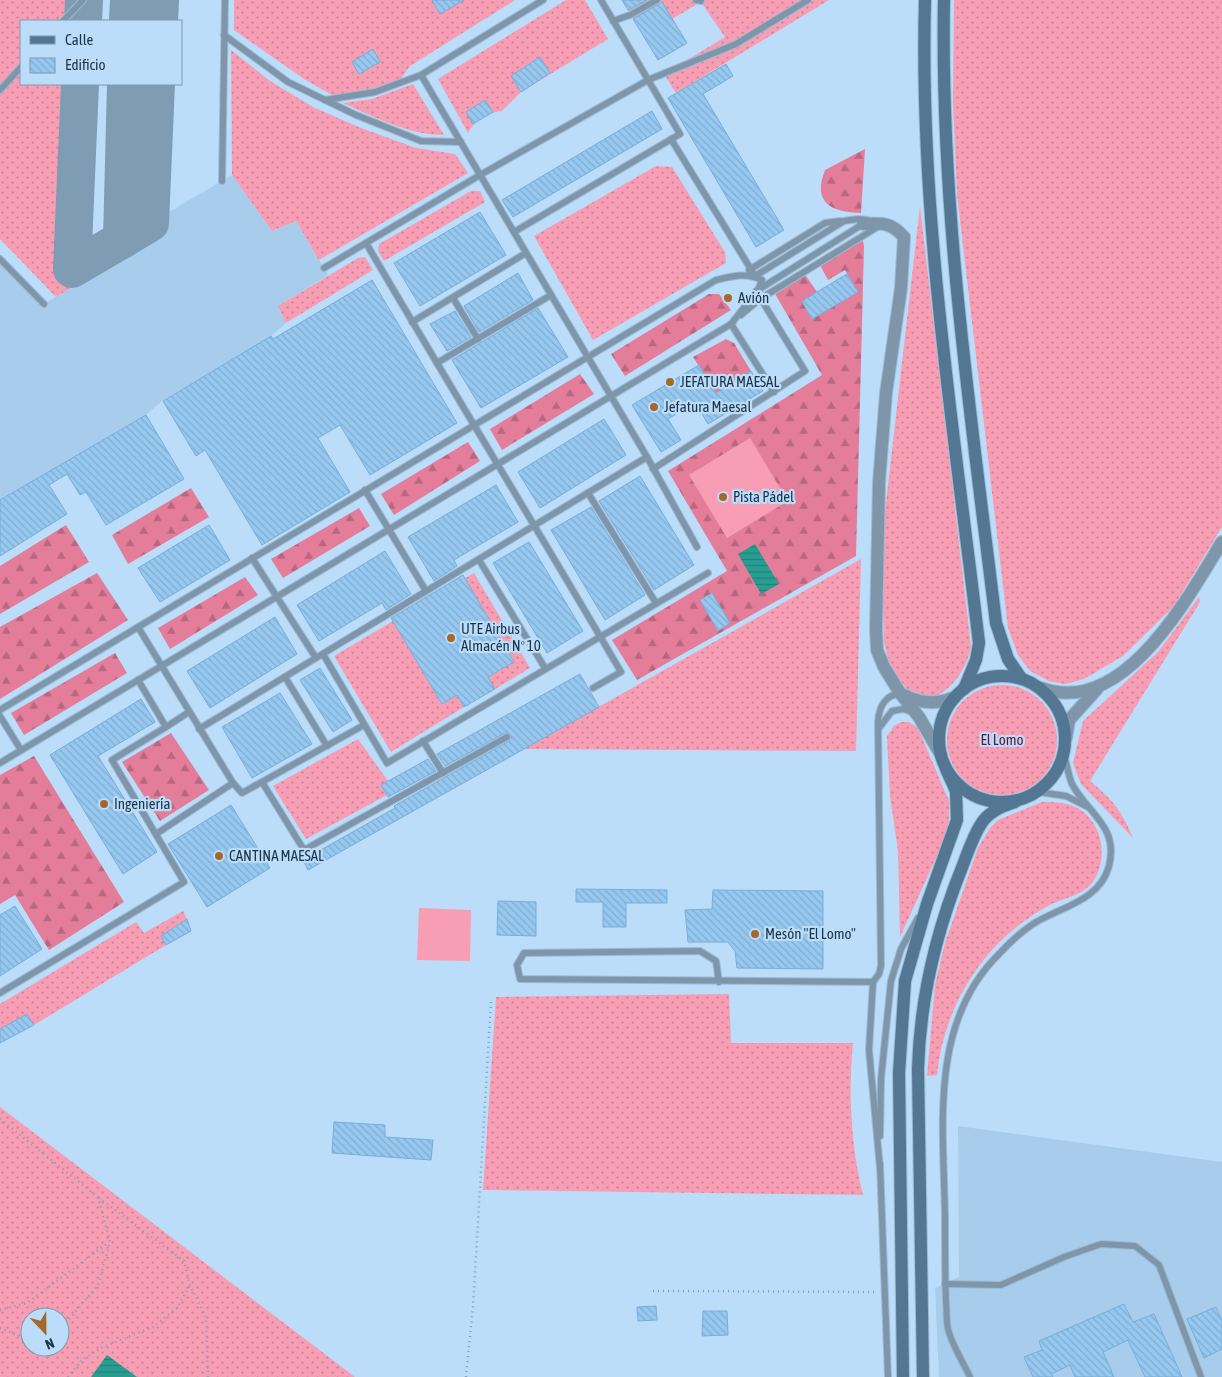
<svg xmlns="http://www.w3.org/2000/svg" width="1222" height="1377" font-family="'Asap Condensed',sans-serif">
  <defs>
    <pattern id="grass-dots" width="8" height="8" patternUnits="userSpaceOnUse" patternTransform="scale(1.25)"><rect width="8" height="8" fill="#f89eb4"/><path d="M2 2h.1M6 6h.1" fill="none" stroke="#c88294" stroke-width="1.8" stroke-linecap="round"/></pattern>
    <pattern id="forest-firs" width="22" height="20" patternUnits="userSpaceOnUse" patternTransform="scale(1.25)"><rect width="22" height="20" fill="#e37d99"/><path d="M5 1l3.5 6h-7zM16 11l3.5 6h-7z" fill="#b7677f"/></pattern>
    <pattern id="water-rules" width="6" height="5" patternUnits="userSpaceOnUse" patternTransform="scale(1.25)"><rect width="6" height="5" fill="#279e91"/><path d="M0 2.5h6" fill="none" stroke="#218278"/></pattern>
    <pattern id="building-back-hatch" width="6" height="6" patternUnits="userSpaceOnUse" patternTransform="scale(1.25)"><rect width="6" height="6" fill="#96c8f0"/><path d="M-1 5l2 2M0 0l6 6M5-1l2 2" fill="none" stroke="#81accf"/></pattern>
  </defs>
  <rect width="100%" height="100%" fill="#bbddf9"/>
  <!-- built -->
  <g fill="#a8cceb">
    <polygon points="232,175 272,231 296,221 328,275 278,306 286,323 271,336 163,400 146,415 0,500 0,259 44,304 74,286 72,269"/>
    <polygon points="958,1126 1222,1162 1222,1377 939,1377 935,1288 959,1277"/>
  </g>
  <!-- grass -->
  <g fill="url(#grass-dots)" fill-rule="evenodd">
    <polygon points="0,0 85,0 84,21 21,21 21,84 82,84 72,269 74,286 56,297 0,239"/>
    <polygon points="234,0 515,0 410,66 397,84 337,98 304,79 234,30"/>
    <path d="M566,0H585L608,39L521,92L502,111C487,112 475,120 468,133L438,79Z"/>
    <polygon points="622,0 829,0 676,93 664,74 725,37 701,2 672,19 635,22"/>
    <polygon points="954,0 1222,0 1222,527 1174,606 1123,656 1084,679 1065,684 1049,681 1030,671 1018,655 1008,628 957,194 953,103"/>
    <polygon points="231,50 270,81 313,107 361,128 416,148 455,154 468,173 319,260 296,221 272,231 232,175"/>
    <path d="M413,84L444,135C408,135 375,117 343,103L372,99Z"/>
    <polygon points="656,166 672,167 725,252 726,263 593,340 534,236"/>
    <polygon points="471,191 480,191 485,202 384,261 378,251 379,244"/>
    <path d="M920,206L971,647C966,669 953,690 931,698L907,689L894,673L888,659L884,642L883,601L884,520Z"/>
    <polygon points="365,257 373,270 286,323 278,306 358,258"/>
    <polygon points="861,559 856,751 524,749"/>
    <polygon points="474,573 530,668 495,689 490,680 459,698 464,707 391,752 334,656"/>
    <path d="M1199,597L1200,602L1090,781C1112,799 1122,811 1133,838L1081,784L1073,763L1083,721L1158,652Z"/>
    <circle cx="1002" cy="740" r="55"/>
    <polygon points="901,722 909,722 918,728 949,801 949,823 941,847 900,937 898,851 890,796 887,736 894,726"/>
    <polygon points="358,739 388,781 381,785 387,795 306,839 273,786"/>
    <path d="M1042,802C1054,802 1064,802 1075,807C1104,820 1110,863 1090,885C1079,897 1059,899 1046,907C984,942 944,1005 937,1075L927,1076L935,985L945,943L978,848L990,828L998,820Z"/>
    <polygon points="183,911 187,919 161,936 166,945 34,1025 27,1014 0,1029 0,1004 136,922 144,933"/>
    <path d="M729,994L731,1043H853C848,1092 851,1147 863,1195L483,1190L496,997Z"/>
    <path d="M0,1107L355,1377H0ZM30,1317H60V1347H30Z"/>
  </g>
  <!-- forest -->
  <g fill="url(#forest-firs)">
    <path d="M865,149L861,213C831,212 812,203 825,170Z"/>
    <polygon points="862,236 864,246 856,556 637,680 612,640 727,571 668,471 822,375 774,292 804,273 817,292 802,302 812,319 858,292 845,270 828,280 819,263"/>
    <polygon points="709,294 719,294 731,310 625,376 611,354"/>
    <polygon points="726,339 734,343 751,371 716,393 693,357"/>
    <polygon points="580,374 594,394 502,450 490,429"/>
    <polygon points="468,442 480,461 394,515 381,494"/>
    <polygon points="191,488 209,517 128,564 112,535"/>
    <polygon points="359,508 370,526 283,578 271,559"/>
    <polygon points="66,525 89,562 0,614 0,566"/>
    <polygon points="97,573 128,620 0,699 0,627"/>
    <polygon points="245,577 258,595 170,649 158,628"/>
    <polygon points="115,653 127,673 24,735 11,713"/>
    <polygon points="171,733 209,790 160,821 122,762"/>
    <polygon points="34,756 124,902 49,950 15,895 0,904 0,775"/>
  </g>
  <!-- pitch -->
  <g fill="#f89eb4">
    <polygon points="750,438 788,501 727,538 689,475"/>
    <polygon points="419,908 471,910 470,961 417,960"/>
  </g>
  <!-- water -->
  <g fill="url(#water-rules)">
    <polygon points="755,544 779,584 761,594 738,554"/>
    <polygon points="107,1355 137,1377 91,1377"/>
  </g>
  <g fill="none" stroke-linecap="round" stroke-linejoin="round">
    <!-- taxiway -->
    <g stroke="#7e9cb4" stroke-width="38">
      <polyline points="83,21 84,0"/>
      <polyline points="128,21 129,0"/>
      <polyline points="159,21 160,0"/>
      <polyline points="80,84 72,269 150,223 156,84"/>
      <polyline points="122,240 126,84"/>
    </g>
  </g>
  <!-- building -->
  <g fill="url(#building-back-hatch)" stroke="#76aedb">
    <polygon points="432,0 464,0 440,14"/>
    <polygon points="622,0 647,0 628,10"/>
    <polygon points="662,2 687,43 658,60 633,19"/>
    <polygon points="373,49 380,62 359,74 352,62"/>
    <polygon points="540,57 550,73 521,92 511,76"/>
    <polygon points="726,64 733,76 703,94 784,230 756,247 668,98"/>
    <polygon points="485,100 493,112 473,124 466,112"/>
    <polygon points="652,111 662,129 513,217 502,200"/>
    <polygon points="480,212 506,255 420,306 394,263"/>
    <polygon points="518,273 533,300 479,332 464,306"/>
    <polygon points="847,274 858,292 812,319 802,301"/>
    <polygon points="372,280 457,423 370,475 340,425 318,438 350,492 262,545 205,450 196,456 163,401 271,336 273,339"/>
    <polygon points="538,308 568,357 481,408 452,360"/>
    <polygon points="455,311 471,337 447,351 430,324"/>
    <polygon points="699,365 716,393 751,371 763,391 708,424 695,402 668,419 681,440 661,452 632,405"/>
    <polygon points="146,415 184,479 106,525 86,492 80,495 67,474 49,485 67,514 0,556 0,500"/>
    <polygon points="604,419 626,455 540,508 518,472"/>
    <polygon points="640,476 694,565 654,590 599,501"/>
    <polygon points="496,485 518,522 454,560 457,566 434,581 408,537"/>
    <polygon points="591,507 645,595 605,620 551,530"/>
    <polygon points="209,525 230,560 160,602 138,568"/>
    <polygon points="529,542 583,631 547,653 493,563"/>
    <polygon points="385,551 411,594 386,610 382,603 319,641 297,605"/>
    <polygon points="463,575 514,662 488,677 495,689 464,707 457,695 442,704 391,618"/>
    <polygon points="712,593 730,623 718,631 700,600"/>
    <polygon points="275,617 297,654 210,708 187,671"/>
    <polygon points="320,668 352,720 333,732 300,680"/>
    <polygon points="580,674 599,707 308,870 303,860 395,808 394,806 509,741 512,737 509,733 505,733 445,766 437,754"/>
    <polygon points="280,693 312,744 252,778 222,727"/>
    <polygon points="141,699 155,722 98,756 157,852 123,874 50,755"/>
    <polygon points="428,759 436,771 388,797 381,785"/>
    <polygon points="231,805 270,868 207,907 168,844"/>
    <polygon points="576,889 667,890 667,903 626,903 626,927 603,927 603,902 576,902"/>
    <polygon points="713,890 823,891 823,969 737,968 735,951 728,942 688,942 685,910 712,909"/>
    <polygon points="498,901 536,902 536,936 497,935"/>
    <polygon points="15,906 42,949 0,976 0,915"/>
    <polygon points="187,919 191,931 166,945 161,936"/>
    <polygon points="27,1014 34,1025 0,1043 0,1029"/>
    <polygon points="334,1122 385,1125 385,1137 433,1140 431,1160 332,1153"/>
    <polygon points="1124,1304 1133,1322 1154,1314 1182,1377 1145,1377 1128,1340 1103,1352 1114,1377 1075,1377 1070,1365 1051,1374 1053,1377 1033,1377 1024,1357 1042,1350 1039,1341"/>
    <polygon points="656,1306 657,1320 638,1321 637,1307"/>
    <polygon points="1216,1307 1222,1321 1222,1349 1204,1358 1187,1319"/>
    <polygon points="703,1311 727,1311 728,1335 702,1336"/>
  </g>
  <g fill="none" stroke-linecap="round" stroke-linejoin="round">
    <!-- service casing -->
    <g stroke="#9bbbd5" stroke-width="8">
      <g id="service">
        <polyline points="696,0 701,1"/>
        <polyline points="63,21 83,0"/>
        <polyline points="613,21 630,15 657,0"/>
        <polyline points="224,35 288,82 356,115 421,141 461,142"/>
        <polyline points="0,90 21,67"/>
        <polyline points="325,100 375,92 421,75"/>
        <polyline points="671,139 755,276 844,221 858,219 867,220"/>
        <polyline points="222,181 225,0"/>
        <polyline points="514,232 680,134 601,0"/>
        <path d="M366,243C450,387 537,528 621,672L593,688"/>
        <polyline points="0,259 44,304"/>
        <polyline points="324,268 480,175 648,80 736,44 808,0"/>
        <polyline points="749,270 825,223 840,221"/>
        <polyline points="453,298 478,339"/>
        <polyline points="741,315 760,299 879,226"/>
        <polyline points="412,322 526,253"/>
        <polyline points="733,322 731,324 774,392"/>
        <polyline points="437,363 551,295"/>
        <polyline points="647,457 697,547"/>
        <polyline points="653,469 805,371 756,291"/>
        <polyline points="365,490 426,591"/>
        <polyline points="588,493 656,603"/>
        <polyline points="252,558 316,658"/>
        <polyline points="479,560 545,668"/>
        <polyline points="138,627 233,783 156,834"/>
        <polyline points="323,654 387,763 708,573"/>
        <polyline points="285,677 327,746"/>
        <path d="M0,710L716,280C732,276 746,272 762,280L758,290L863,224"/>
        <polyline points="0,716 21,750"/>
        <polyline points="166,727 189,712"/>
        <polyline points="879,728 892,711 903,709 912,712"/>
        <polyline points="199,729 647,457 421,75 543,0"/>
        <polyline points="423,741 443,773"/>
        <polyline points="0,763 731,324 758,290"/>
        <polyline points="262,782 304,850 507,737"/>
        <polyline points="233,783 242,793 364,725"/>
        <polyline points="1038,792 1066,796 1088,807"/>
        <polyline points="719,982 716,961 700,951 524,953 517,965 520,979 873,982"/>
        <polyline points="0,993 184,882 112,760 166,727 138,680"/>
        <polyline points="880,1136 881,1079 891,981 901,949 918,918"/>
        <polyline points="880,1164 888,1377"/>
        <path d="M880,1168L869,1050L873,982L879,974L881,966L878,722C879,707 884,696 900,693"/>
        <polyline points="945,1284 1001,1285 1064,1257 1101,1244 1135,1246 1159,1265 1201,1377"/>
        <path d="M970,1377C963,1362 952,1345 948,1329C946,1321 947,1311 946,1302C945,1275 945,1247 945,1219C944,1128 928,1024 999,954C1009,943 1021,932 1033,924C1060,907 1100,901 1109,866C1119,826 1088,814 1072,784C1068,775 1067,764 1064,755"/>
      </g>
    </g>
    <!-- minor casing -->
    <g stroke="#9bbbd5" stroke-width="14">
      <g id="minor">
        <path d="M863,224C882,223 891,222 904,237L901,288L886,393L879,482L876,629L877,650L884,667L900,693L919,717L941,755"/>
        <path d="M904,695C921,704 937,705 955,697"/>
      </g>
    </g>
    <!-- tertiary casing -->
    <g stroke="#9bbbd5" stroke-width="14">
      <g id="tertiary">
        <path d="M1041,688C1123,718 1187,599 1222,542"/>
        <polyline points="1066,738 1069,720 1097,689"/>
      </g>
    </g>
    <!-- secondary casing -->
    <g stroke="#9bbbd5" stroke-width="14">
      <g id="secondary">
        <path d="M925,0C919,215 954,430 979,643L976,660L964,689"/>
        <path d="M944,0C940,208 971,417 996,623L1008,659L1021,678"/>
        <circle cx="1002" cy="739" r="63"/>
        <polyline points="903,1377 899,1073 905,981 927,904 957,820 956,791 946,769"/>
        <path d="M923,1377L918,1069C920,1000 935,935 961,870C967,855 972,838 981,824C988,812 1002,806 1015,802"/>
      </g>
    </g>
    <!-- path -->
    <g stroke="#819fb7" stroke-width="2.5" stroke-dasharray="1 4" stroke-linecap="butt">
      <polyline points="0,1119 98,1197 110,1242 98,1285 60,1330"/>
      <polyline points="99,1198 184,1261 190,1285 206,1318 208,1377"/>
      <polyline points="653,1291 876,1292"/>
      <polyline points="0,1310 27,1303 108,1243"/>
      <polyline points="0,1328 30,1340"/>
      <polyline points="68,1377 82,1360 101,1348 153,1327 177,1308 190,1285"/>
      <polyline points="466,1377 473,1306 491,1002"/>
    </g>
    <!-- service -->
    <use href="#service" stroke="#7f96aa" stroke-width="6"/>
    <!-- minor -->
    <use href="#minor" stroke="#7f96aa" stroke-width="12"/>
    <!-- tertiary -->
    <use href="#tertiary" stroke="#7f96aa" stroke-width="12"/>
    <!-- secondary -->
    <use href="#secondary" stroke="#537692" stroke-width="12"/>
  </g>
  <!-- markers -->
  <g fill="#a4682a" stroke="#bbddf9" stroke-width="2">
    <circle cx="728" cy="298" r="5"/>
    <circle cx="670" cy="382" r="5"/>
    <circle cx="654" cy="407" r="5"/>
    <circle cx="723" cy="497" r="5"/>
    <circle cx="451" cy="638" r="5"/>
    <circle cx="104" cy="804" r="5"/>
    <circle cx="219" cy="856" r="5"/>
    <circle cx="755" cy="934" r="5"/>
  </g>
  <g text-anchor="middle" stroke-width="4.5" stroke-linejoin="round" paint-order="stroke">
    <!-- poi labels -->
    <g font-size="15" fill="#1d3447" stroke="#bbddf9" text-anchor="start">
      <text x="738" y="303">Avión</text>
      <text x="680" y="387">JEFATURA MAESAL</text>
      <text x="664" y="412">Jefatura Maesal</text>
      <text x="733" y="502">Pista Pádel</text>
      <text x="461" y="634">UTE Airbus<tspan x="461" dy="17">Almacén Nº 10</tspan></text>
      <text x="114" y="809">Ingeniería</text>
      <text x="229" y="861">CANTINA MAESAL</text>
      <text x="765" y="939">Mesón "El Lomo"</text>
    </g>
    <!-- park labels -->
    <g font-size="15" fill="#6d1135" stroke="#bbddf9">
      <text x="1002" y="745">El Lomo</text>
    </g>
  </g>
  <!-- legend -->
  <rect x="20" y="20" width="162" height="65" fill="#bbddf9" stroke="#7c99b2"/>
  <rect x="30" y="36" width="25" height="8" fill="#537692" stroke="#7c99b2"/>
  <text x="65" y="45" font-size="15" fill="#1d3447">Calle</text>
  <rect x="30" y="58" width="25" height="15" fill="url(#building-back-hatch)" stroke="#7c99b2"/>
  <text x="65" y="70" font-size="15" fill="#1d3447">Edificio</text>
  <!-- north arrow -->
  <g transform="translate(45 1332) rotate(158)"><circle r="24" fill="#bbddf9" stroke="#7c99b2"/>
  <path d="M0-4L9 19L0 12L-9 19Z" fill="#a4682a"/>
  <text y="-8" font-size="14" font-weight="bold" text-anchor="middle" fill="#1d3447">N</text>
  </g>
</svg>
